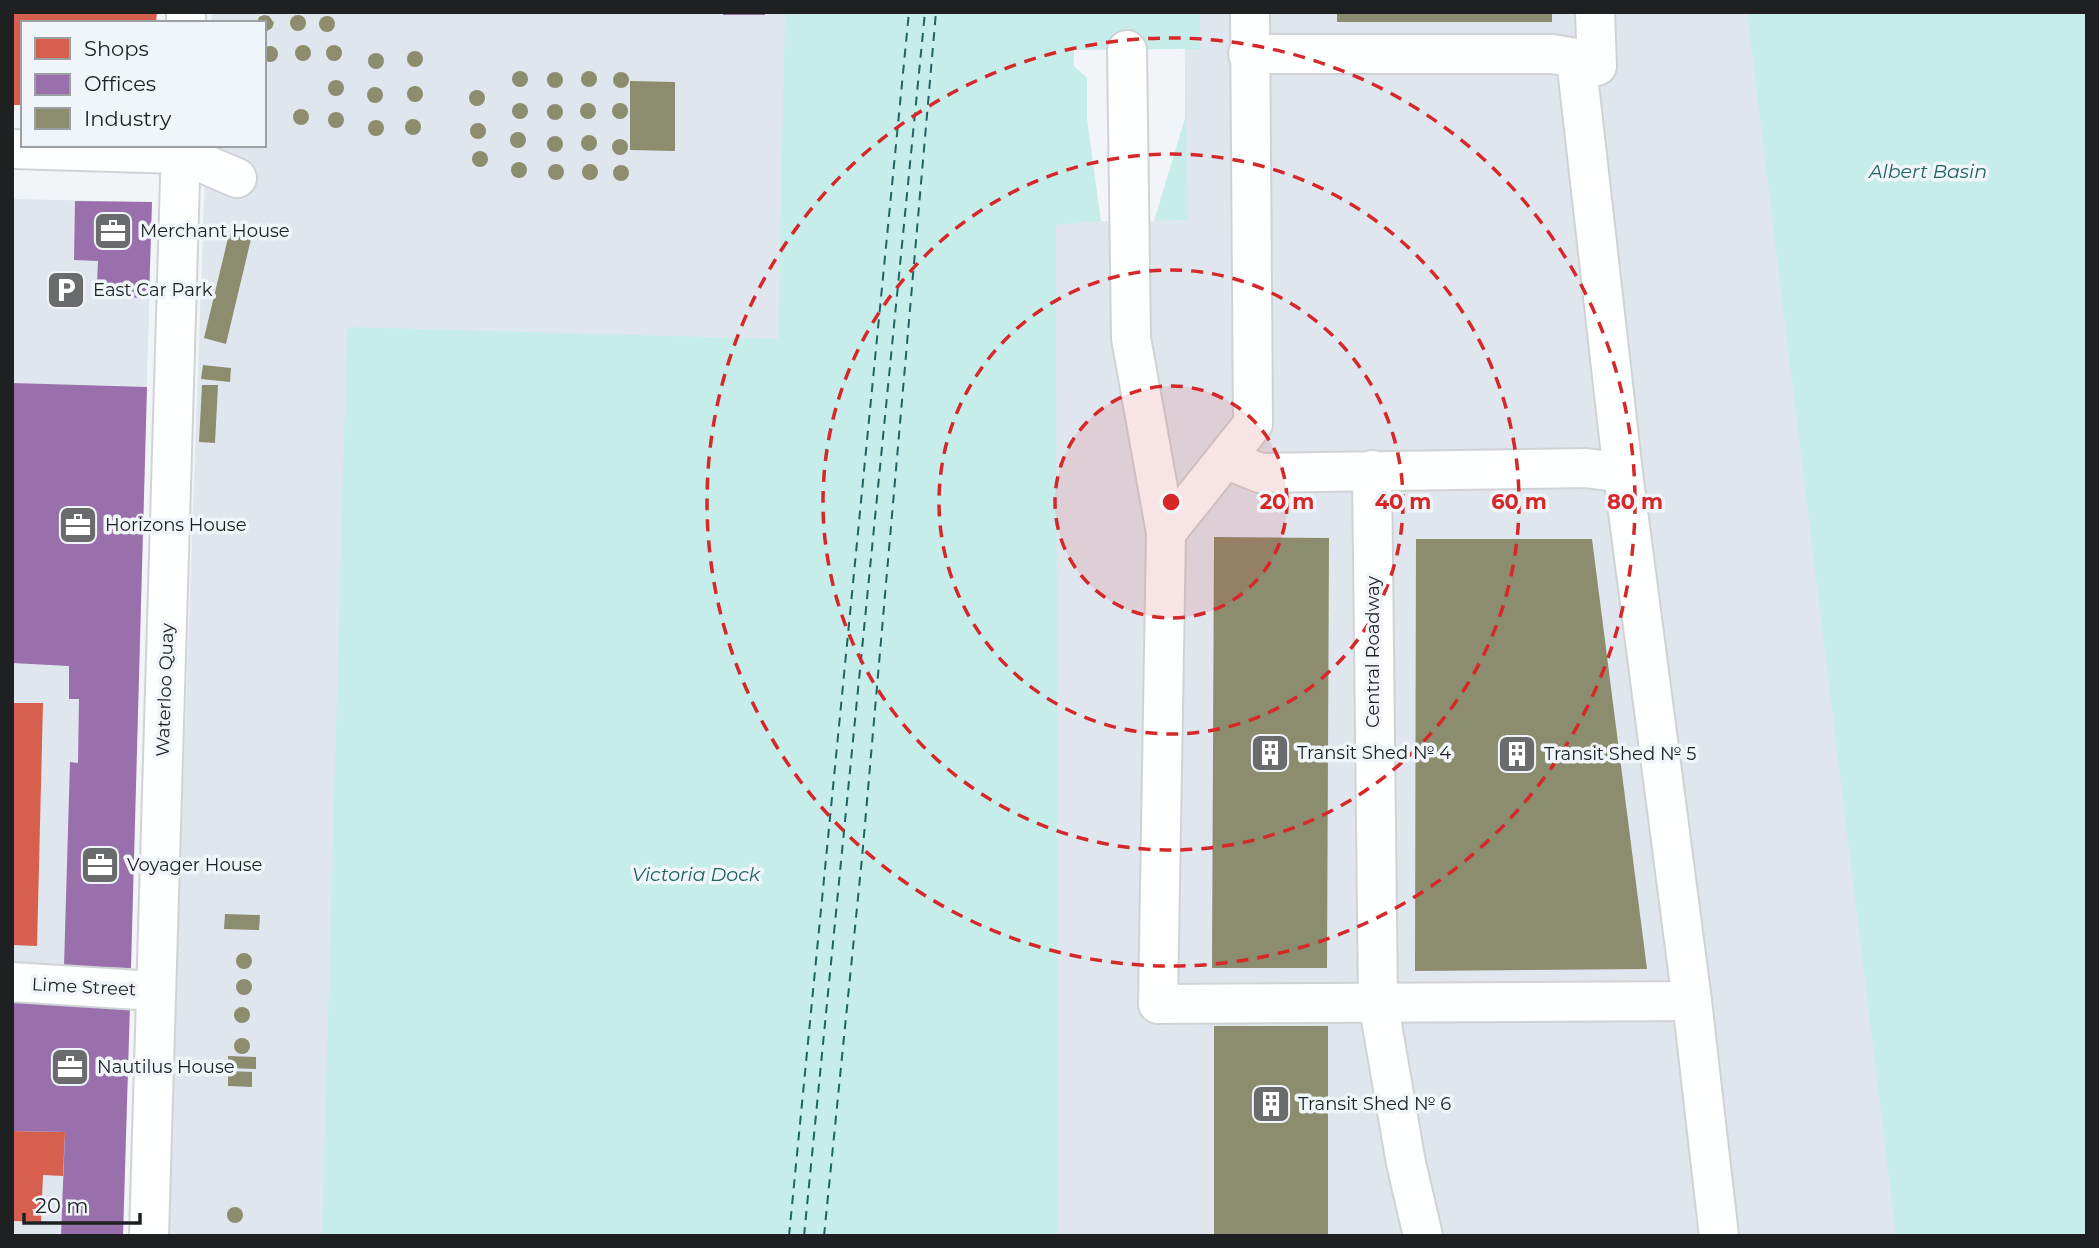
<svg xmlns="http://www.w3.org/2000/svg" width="2099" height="1248" font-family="Montserrat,sans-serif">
  <rect width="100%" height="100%" fill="#f2f5f8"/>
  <!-- built -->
  <g fill="#e0e6ee">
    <polygon points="212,12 2087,12 2087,1236 167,1236 206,145 264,145 264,23 211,23"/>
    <polygon points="12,199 152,202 123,1236 12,1236"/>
  </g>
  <!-- water -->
  <g fill="#c7edeb">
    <polygon points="785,12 1200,12 1200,49 1185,50 1188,220 1101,221 1056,225 1058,1236 322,1236 347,327 778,339"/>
    <polygon points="1747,12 2087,12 2087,1236 1896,1236"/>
  </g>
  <!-- pier -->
  <polygon fill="#f2f5f8" points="1185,49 1185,118 1154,221 1101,221 1087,119 1087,78 1074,66 1074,50"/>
  <!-- shops -->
  <g fill="#d6604d">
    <polygon points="12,12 157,12 156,23 23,23 23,105 12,105"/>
    <polygon points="12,703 43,703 37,946 12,945"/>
    <polygon points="12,1131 65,1132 63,1176 43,1175 41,1222 12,1221"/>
  </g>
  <!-- offices -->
  <g fill="#9970ab">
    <polygon points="724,12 765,12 765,15 723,15"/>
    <polygon points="75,201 152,202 149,298 120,297 120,284 97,283 98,261 74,260"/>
    <polygon points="12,383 147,387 131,968 64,966 70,762 78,763 79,699 69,699 69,666 12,663"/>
    <polygon points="12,1000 130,1004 123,1236 61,1236 65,1132 12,1131"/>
  </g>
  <!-- industry -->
  <g fill="#8c8c6e">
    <rect x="1337" y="12" width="215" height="10"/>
    <circle cx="298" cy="23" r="8"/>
    <polygon points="264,15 269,16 274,23 272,28 267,31 264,31 264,23 257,23 259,17"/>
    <circle cx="327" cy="24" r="8"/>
    <circle cx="334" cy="53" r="8"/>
    <circle cx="303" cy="53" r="8"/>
    <circle cx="270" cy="54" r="8"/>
    <circle cx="415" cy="59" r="8"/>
    <circle cx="376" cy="61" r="8"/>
    <circle cx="520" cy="79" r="8"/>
    <circle cx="589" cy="79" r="8"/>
    <circle cx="555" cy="80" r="8"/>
    <circle cx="621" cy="80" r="8"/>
    <circle cx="336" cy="88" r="8"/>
    <polygon points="630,81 675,82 675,151 630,150"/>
    <circle cx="415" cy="94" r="8"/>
    <circle cx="375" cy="95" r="8"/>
    <circle cx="477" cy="98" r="8"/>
    <circle cx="588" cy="111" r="8"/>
    <circle cx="520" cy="111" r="8"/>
    <circle cx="620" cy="111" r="8"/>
    <circle cx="555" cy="112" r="8"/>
    <circle cx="301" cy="117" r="8"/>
    <circle cx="336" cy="120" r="8"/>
    <circle cx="413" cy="127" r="8"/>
    <circle cx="376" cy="128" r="8"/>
    <circle cx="478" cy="131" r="8"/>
    <circle cx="518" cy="140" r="8"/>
    <circle cx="589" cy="143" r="8"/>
    <circle cx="555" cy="144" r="8"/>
    <circle cx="620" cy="147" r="8"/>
    <circle cx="480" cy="159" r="8"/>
    <circle cx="519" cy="170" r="8"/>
    <circle cx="590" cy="172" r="8"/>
    <circle cx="556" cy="172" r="8"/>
    <circle cx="621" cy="173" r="8"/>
    <polygon points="229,234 251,239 226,344 204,338"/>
    <polygon points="203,365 231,368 230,382 201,379"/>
    <polygon points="202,385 218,385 215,443 199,442"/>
    <polygon points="1214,537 1329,538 1327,968 1212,968"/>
    <polygon points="1416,539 1592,539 1647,969 1415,971"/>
    <polygon points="225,914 260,915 259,930 224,929"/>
    <circle cx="244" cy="961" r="8"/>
    <circle cx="244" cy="987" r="8"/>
    <circle cx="242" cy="1015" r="8"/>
    <rect x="1214" y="1026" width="114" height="210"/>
    <circle cx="242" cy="1046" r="8"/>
    <polygon points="228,1056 256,1057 256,1069 228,1068"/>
    <polygon points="228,1071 252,1072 252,1087 228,1086"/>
    <circle cx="235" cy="1215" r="8"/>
  </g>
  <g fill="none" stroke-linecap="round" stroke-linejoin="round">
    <!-- ferry -->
    <g stroke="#1f6461" stroke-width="2" stroke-dasharray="9 7" stroke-linecap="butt">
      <polyline points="789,1236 909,12"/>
      <polyline points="804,1236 925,12"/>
      <polyline points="824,1236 862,858 936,12"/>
    </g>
    <!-- minor casing -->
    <g stroke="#d0d3d5" stroke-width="42">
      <g id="minor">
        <polyline points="1250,12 1253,424 1166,533 1158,1004 1692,1001"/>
        <polyline points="186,23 186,12"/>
        <polyline points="1127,50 1131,338 1166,533"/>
        <polyline points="1248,54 1552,54 1576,58 1597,66 1595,12"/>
        <polyline points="1576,58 1623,473 1692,1001 1719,1236"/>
        <polyline points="12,149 181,154 237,178"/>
        <polyline points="1225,459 1260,473 1586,468 1623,473"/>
        <polyline points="1372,470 1378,1002 1406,1163 1423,1236"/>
        <polyline points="12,982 155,991"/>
        <polyline points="149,1236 181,145"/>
      </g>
    </g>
    <!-- minor -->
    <use href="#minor" stroke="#fdfefe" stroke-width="38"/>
  </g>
  <!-- distance rings -->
  <circle cx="1171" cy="502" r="116" fill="#d62828" fill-opacity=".12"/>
  <g fill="none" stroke="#d62828" stroke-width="3.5" stroke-dasharray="12 9">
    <circle cx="1171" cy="502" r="116"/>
    <circle cx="1171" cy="502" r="232"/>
    <circle cx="1171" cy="502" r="348"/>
    <circle cx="1171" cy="502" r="464"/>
  </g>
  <!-- icons -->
  <defs>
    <g id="office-square" transform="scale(2.0125)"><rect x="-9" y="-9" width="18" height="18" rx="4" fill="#696b6d" stroke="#f0f5fa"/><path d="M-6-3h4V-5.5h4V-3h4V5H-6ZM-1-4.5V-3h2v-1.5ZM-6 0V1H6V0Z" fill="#fff"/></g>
    <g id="parking-square" transform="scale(2.0125)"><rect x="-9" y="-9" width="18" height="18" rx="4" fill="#696b6d" stroke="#f0f5fa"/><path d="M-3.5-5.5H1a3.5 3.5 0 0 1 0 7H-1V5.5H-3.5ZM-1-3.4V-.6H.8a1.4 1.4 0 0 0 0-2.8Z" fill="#fff"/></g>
    <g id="building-square" transform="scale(2.0125)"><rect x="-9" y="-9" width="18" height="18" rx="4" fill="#696b6d" stroke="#f0f5fa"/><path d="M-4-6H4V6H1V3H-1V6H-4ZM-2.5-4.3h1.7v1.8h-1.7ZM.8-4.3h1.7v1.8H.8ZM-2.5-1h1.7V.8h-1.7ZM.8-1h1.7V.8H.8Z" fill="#fff"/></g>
  </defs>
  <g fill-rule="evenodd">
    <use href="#office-square" x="113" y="231"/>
    <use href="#parking-square" x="66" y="290"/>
    <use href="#office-square" x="78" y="525"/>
    <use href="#building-square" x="1270" y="753"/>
    <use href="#building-square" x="1517" y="754"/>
    <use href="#office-square" x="100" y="865"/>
    <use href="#office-square" x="70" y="1067"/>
    <use href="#building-square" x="1271" y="1104"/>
  </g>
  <g text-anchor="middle" stroke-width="7" stroke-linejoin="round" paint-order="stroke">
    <!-- poi labels -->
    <g font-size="18" fill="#1f2022" stroke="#f0f5fa" text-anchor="start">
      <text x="140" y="237">Merchant House</text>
      <text x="93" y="296">East Car Park</text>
      <text x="105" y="531">Horizons House</text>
      <text x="1297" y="759">Transit Shed № 4</text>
      <text x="1544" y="760">Transit Shed № 5</text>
      <text x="127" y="871">Voyager House</text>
      <text x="97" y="1073">Nautilus House</text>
      <text x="1298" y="1110">Transit Shed № 6</text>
    </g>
    <!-- street labels -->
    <g font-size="18" fill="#1f2022" stroke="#f0f5fa">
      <text transform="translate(1373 652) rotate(-90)" y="6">Central Roadway</text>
      <text transform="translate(165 690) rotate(-88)" y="6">Waterloo Quay</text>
      <text transform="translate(84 987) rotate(3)" y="6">Lime Street</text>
    </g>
    <!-- water labels -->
    <g font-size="19" font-style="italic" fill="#1f6461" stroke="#f0f5fa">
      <text x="1928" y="178">Albert Basin</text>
      <text x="696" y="881">Victoria Dock</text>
    </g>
  </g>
  <circle cx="1171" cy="502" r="10" fill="#d62828" stroke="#f0f5fa" stroke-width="3.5"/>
  <g font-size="21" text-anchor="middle" font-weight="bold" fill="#d62828" stroke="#f0f5fa" stroke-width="7" stroke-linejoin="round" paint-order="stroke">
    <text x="1287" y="509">20 m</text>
    <text x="1403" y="509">40 m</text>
    <text x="1519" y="509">60 m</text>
    <text x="1635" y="509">80 m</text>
  </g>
  <!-- border -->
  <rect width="2099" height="1248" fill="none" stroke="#1f2022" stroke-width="28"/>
  <!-- legend -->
  <rect x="21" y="21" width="245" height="126" fill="#f0f5fa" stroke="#9ca0a4" stroke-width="2"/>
  <rect x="35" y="38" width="35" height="21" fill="#d6604d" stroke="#9ca0a4" stroke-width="2"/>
  <text x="84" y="56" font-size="21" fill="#1f2022">Shops</text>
  <rect x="35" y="74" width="35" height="21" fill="#9970ab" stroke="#9ca0a4" stroke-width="2"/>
  <text x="84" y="91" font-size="21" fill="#1f2022">Offices</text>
  <rect x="35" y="108" width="35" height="21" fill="#8c8c6e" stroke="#9ca0a4" stroke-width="2"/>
  <text x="84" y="126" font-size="21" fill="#1f2022">Industry</text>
  <!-- scale -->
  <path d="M24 1213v10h116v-10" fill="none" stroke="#1f2022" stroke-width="3.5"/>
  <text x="35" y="1213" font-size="21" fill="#1f2022" stroke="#f0f5fa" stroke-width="5" paint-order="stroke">20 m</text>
</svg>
